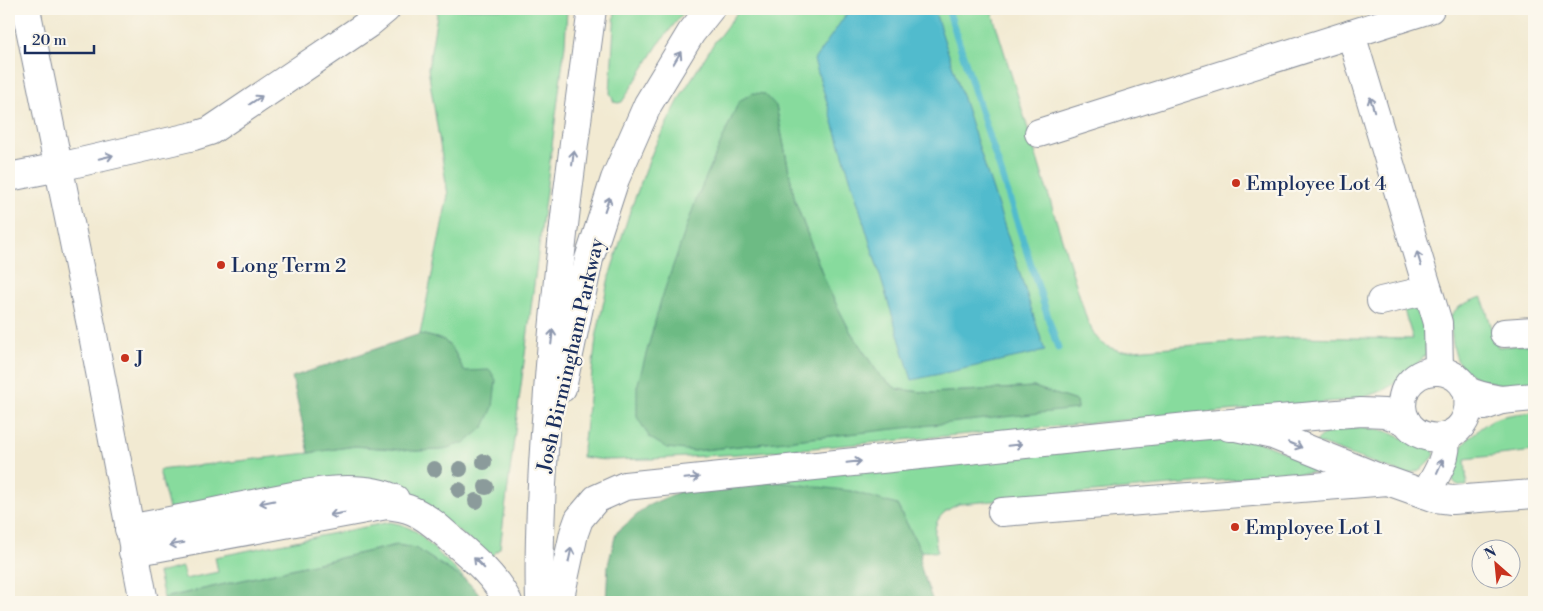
<svg xmlns="http://www.w3.org/2000/svg" width="1543" height="611" font-family="'Libre Bodoni',serif">
  <rect width="100%" height="100%" fill="#fbf7ec"/>
  <filter id="ink" filterUnits="userSpaceOnUse"><feTurbulence type="fractalNoise" baseFrequency=".02" numOctaves="2"/><feDisplacementMap in="SourceGraphic" scale="10" xChannelSelector="R" yChannelSelector="G"/><feConvolveMatrix kernelMatrix="1 2 1 2 8 2 1 2 1" color-interpolation-filters="sRGB"/></filter>
  <filter id="wash" filterUnits="userSpaceOnUse"><feTurbulence type="fractalNoise" baseFrequency=".0096" numOctaves="4" result="noise"/><feDisplacementMap in="SourceGraphic" scale="20" xChannelSelector="R" yChannelSelector="G"/><feGaussianBlur stdDeviation="1.12" result="paint"/><feColorMatrix in="noise" values="0 0 0 0 0 0 0 0 0 0 0 0 0 0 0 0 0 1.4 0 .05"/><feComposite in="paint" operator="in"/></filter>
  <g filter="url(#wash)">
    <rect width="100%" height="100%" fill="#f2ead2"/>
    <!-- green -->
    <g fill="#87db9d" stroke="#51857e" fill-rule="evenodd">
      <polygon points="438,9 567,9 565,45 500,548 491,557 419,500 397,489 169,509 159,470 309,453 355,446 415,451 441,450 464,371 454,351 444,340 420,334 448,195 428,69"/>
      <polygon points="615,9 686,9 658,45 622,102 618,103 614,102 610,93"/>
      <path d="M740,9H991L1087,320C1097,340 1099,345 1121,351L1295,337L1413,339L1404,310L1406,307L1420,308L1424,312L1426,354C1414,369 1395,386 1377,393C1368,396 1358,398 1350,400L756,453L651,459L605,460L582,457L596,338L609,277L630,211L654,148L682,94L714,43ZM776,106L795,201L827,286L850,331L880,376L897,389L930,393L1034,387L1076,401L1077,408L694,451Z"/>
      <path d="M1482,297L1498,347L1534,344V385C1513,387 1475,384 1461,366C1453,358 1451,329 1450,317C1456,306 1470,301 1482,297Z"/>
      <path d="M1534,412V451L1465,459L1467,486C1442,488 1453,457 1463,445C1470,436 1482,426 1492,420C1502,415 1523,413 1534,412Z"/>
      <path d="M1363,427L1386,431L1423,447L1433,450L1435,455C1426,466 1419,473 1404,474L1316,442C1327,427 1346,428 1363,427Z"/>
      <path d="M1218,437L1254,440L1329,471L959,504C934,515 931,528 938,552L921,551L897,505L761,480Z"/>
      <polygon points="390,522 403,525 417,532 468,582 415,548 397,545 164,598 158,573 182,567 185,579 218,572 215,557"/>
    </g>
    <!-- forest -->
    <g fill="#6dbb84" stroke="#447571">
      <polygon points="753,93 765,94 776,106 795,201 827,286 850,331 880,376 897,389 930,393 1034,387 1076,401 1077,409 694,451 667,448 650,438 637,417 637,387 661,300 696,200 739,101"/>
      <polygon points="420,334 444,340 454,351 464,371 490,370 496,380 493,407 484,427 466,442 441,450 415,451 355,446 309,453 292,377"/>
      <polygon points="761,480 851,491 897,505 921,551 920,565 933,602 606,602 608,565 616,533 647,506 685,489"/>
      <polygon points="397,545 415,548 468,582 477,592 483,602 164,602 164,598"/>
    </g>
    <!-- water -->
    <polygon fill="#51bbcd" stroke="#367596" points="850,9 934,9 1045,351 912,380 814,60"/>
    <g fill="none" stroke-linecap="round" stroke-linejoin="round">
      <!-- stream -->
      <polyline stroke="#51bbcd" stroke-width="7" points="948,9 1058,348"/>
    </g>
  </g>
  <g filter="url(#ink)">
    <g fill="none" stroke-linecap="round" stroke-linejoin="round">
      <!-- minor casing -->
      <g stroke="#868c98" stroke-width="30">
        <g id="minor">
          <polyline points="26,9 92,330 144,602"/>
          <polyline points="1351,34 1438,323 1439,370"/>
          <polyline points="1039,133 1430,9"/>
          <polyline points="9,177 59,167 194,136 210,131 368,24 386,9"/>
          <polyline points="1381,301 1428,290"/>
          <polyline points="1504,333 1534,331"/>
          <path d="M1467,390C1480,448 1405,452 1402,406C1402,400 1403,394 1406,388C1413,377 1424,370 1438,371C1446,371 1456,376 1461,382C1464,385 1465,389 1468,391C1478,396 1491,398 1501,400"/>
          <polyline points="1484,406 1501,400 1534,397"/>
          <polyline points="1229,427 1236,427 1273,435 1379,478"/>
          <path d="M1425,494C1435,477 1449,457 1445,437"/>
          <polyline points="1002,512 1388,481 1436,498 1452,500 1534,494"/>
          <path d="M129,529C165,522 202,515 238,507C281,499 354,478 395,499"/>
          <path d="M133,552L387,505C396,506 404,507 413,511C427,517 440,529 451,539C473,558 495,576 508,602"/>
        </g>
      </g>
      <!-- major casing -->
      <g stroke="#868c98" stroke-width="30">
        <g id="major">
          <polyline points="562,388 589,259 615,179 648,104 691,33 710,9"/>
          <path d="M540,602C538,537 542,472 547,406C556,273 574,141 592,9"/>
          <polyline points="559,602 574,533 579,519 596,499 625,486 1197,426 1361,412 1385,413 1407,422"/>
        </g>
      </g>
      <!-- minor -->
      <use href="#minor" stroke="#fff" stroke-width="28"/>
      <!-- major -->
      <use href="#major" stroke="#fff" stroke-width="28"/>
    </g>
    <!-- trees -->
    <g fill="#8b9b9b">
      <circle cx="484" cy="462" r="8"/>
      <circle cx="434" cy="469" r="8"/>
      <circle cx="460" cy="469" r="8"/>
      <circle cx="486" cy="487" r="8"/>
      <circle cx="459" cy="490" r="8"/>
      <circle cx="476" cy="501" r="8"/>
    </g>
    <!-- one-way arrows -->
    <defs><path id="oneway-shaft" d="M-6 0H5M1.5-3L5.5 0L1.5 3" fill="none" stroke-width="1.6" stroke-linecap="round" stroke-linejoin="round" transform="scale(1.25)"/></defs>
    <g stroke="#8d97ae">
      <use href="#oneway-shaft" transform="translate(677 58) rotate(-59)"/>
      <use href="#oneway-shaft" transform="translate(256 100) rotate(-34)"/>
      <use href="#oneway-shaft" transform="translate(1372 104) rotate(-107)"/>
      <use href="#oneway-shaft" transform="translate(106 157) rotate(-13)"/>
      <use href="#oneway-shaft" transform="translate(573 158) rotate(-83)"/>
      <use href="#oneway-shaft" transform="translate(607 204) rotate(-71)"/>
      <use href="#oneway-shaft" transform="translate(1419 259) rotate(-107)"/>
      <use href="#oneway-shaft" transform="translate(552 337) rotate(-84)"/>
      <use href="#oneway-shaft" transform="translate(1015 445) rotate(-6)"/>
      <use href="#oneway-shaft" transform="translate(1295 445) rotate(22)"/>
      <use href="#oneway-shaft" transform="translate(854 462) rotate(-6)"/>
      <use href="#oneway-shaft" transform="translate(1440 466) rotate(-66)"/>
      <use href="#oneway-shaft" transform="translate(692 478) rotate(-6)"/>
      <use href="#oneway-shaft" transform="translate(267 502) rotate(169)"/>
      <use href="#oneway-shaft" transform="translate(337 514) rotate(170)"/>
      <use href="#oneway-shaft" transform="translate(177 544) rotate(170)"/>
      <use href="#oneway-shaft" transform="translate(570 555) rotate(-78)"/>
      <use href="#oneway-shaft" transform="translate(479 563) rotate(-135)"/>
    </g>
  </g>
  <!-- markers -->
  <g fill="#c8321e" stroke="#fbf7ec" stroke-width="2">
    <circle cx="1236" cy="183" r="5"/>
    <circle cx="221" cy="265" r="5"/>
    <circle cx="125" cy="358" r="5"/>
    <circle cx="1235" cy="527" r="5"/>
  </g>
  <g text-anchor="middle" stroke-width="4.5" stroke-linejoin="round" paint-order="stroke">
    <!-- poi labels -->
    <g font-size="20" fill="#1b2f5e" stroke="#fbf7ec" text-anchor="start">
      <text x="1246" y="190">Employee Lot 4</text>
      <text x="231" y="272">Long Term 2</text>
      <text x="135" y="365">J</text>
      <text x="1245" y="534">Employee Lot 1</text>
    </g>
    <!-- street labels -->
    <g font-size="20" fill="#1b2f5e" stroke="#fbf7ec">
      <text transform="translate(570 355) rotate(-77)" y="7">Josh Birmingham Parkway</text>
    </g>
  </g>
  <!-- margin -->
  <rect width="1543" height="611" fill="none" stroke="#fbf7ec" stroke-width="30"/>
  <!-- north arrow -->
  <g transform="translate(1496 564) rotate(333)"><circle r="24" fill="#fbf7ec" stroke="#a1a7b3"/>
  <path d="M0-4L9 19L0 12L-9 19Z" fill="#c8321e"/>
  <text y="-8" font-size="14" font-weight="bold" text-anchor="middle" fill="#1b2f5e">N</text>
  </g>
  <!-- scale -->
  <path d="M25 45v8h69v-8" fill="none" stroke="#1b2f5e" stroke-width="2.5"/>
  <text x="32" y="45" font-size="15" fill="#1b2f5e" stroke="#fbf7ec" stroke-width="4" paint-order="stroke">20 m</text>
</svg>
